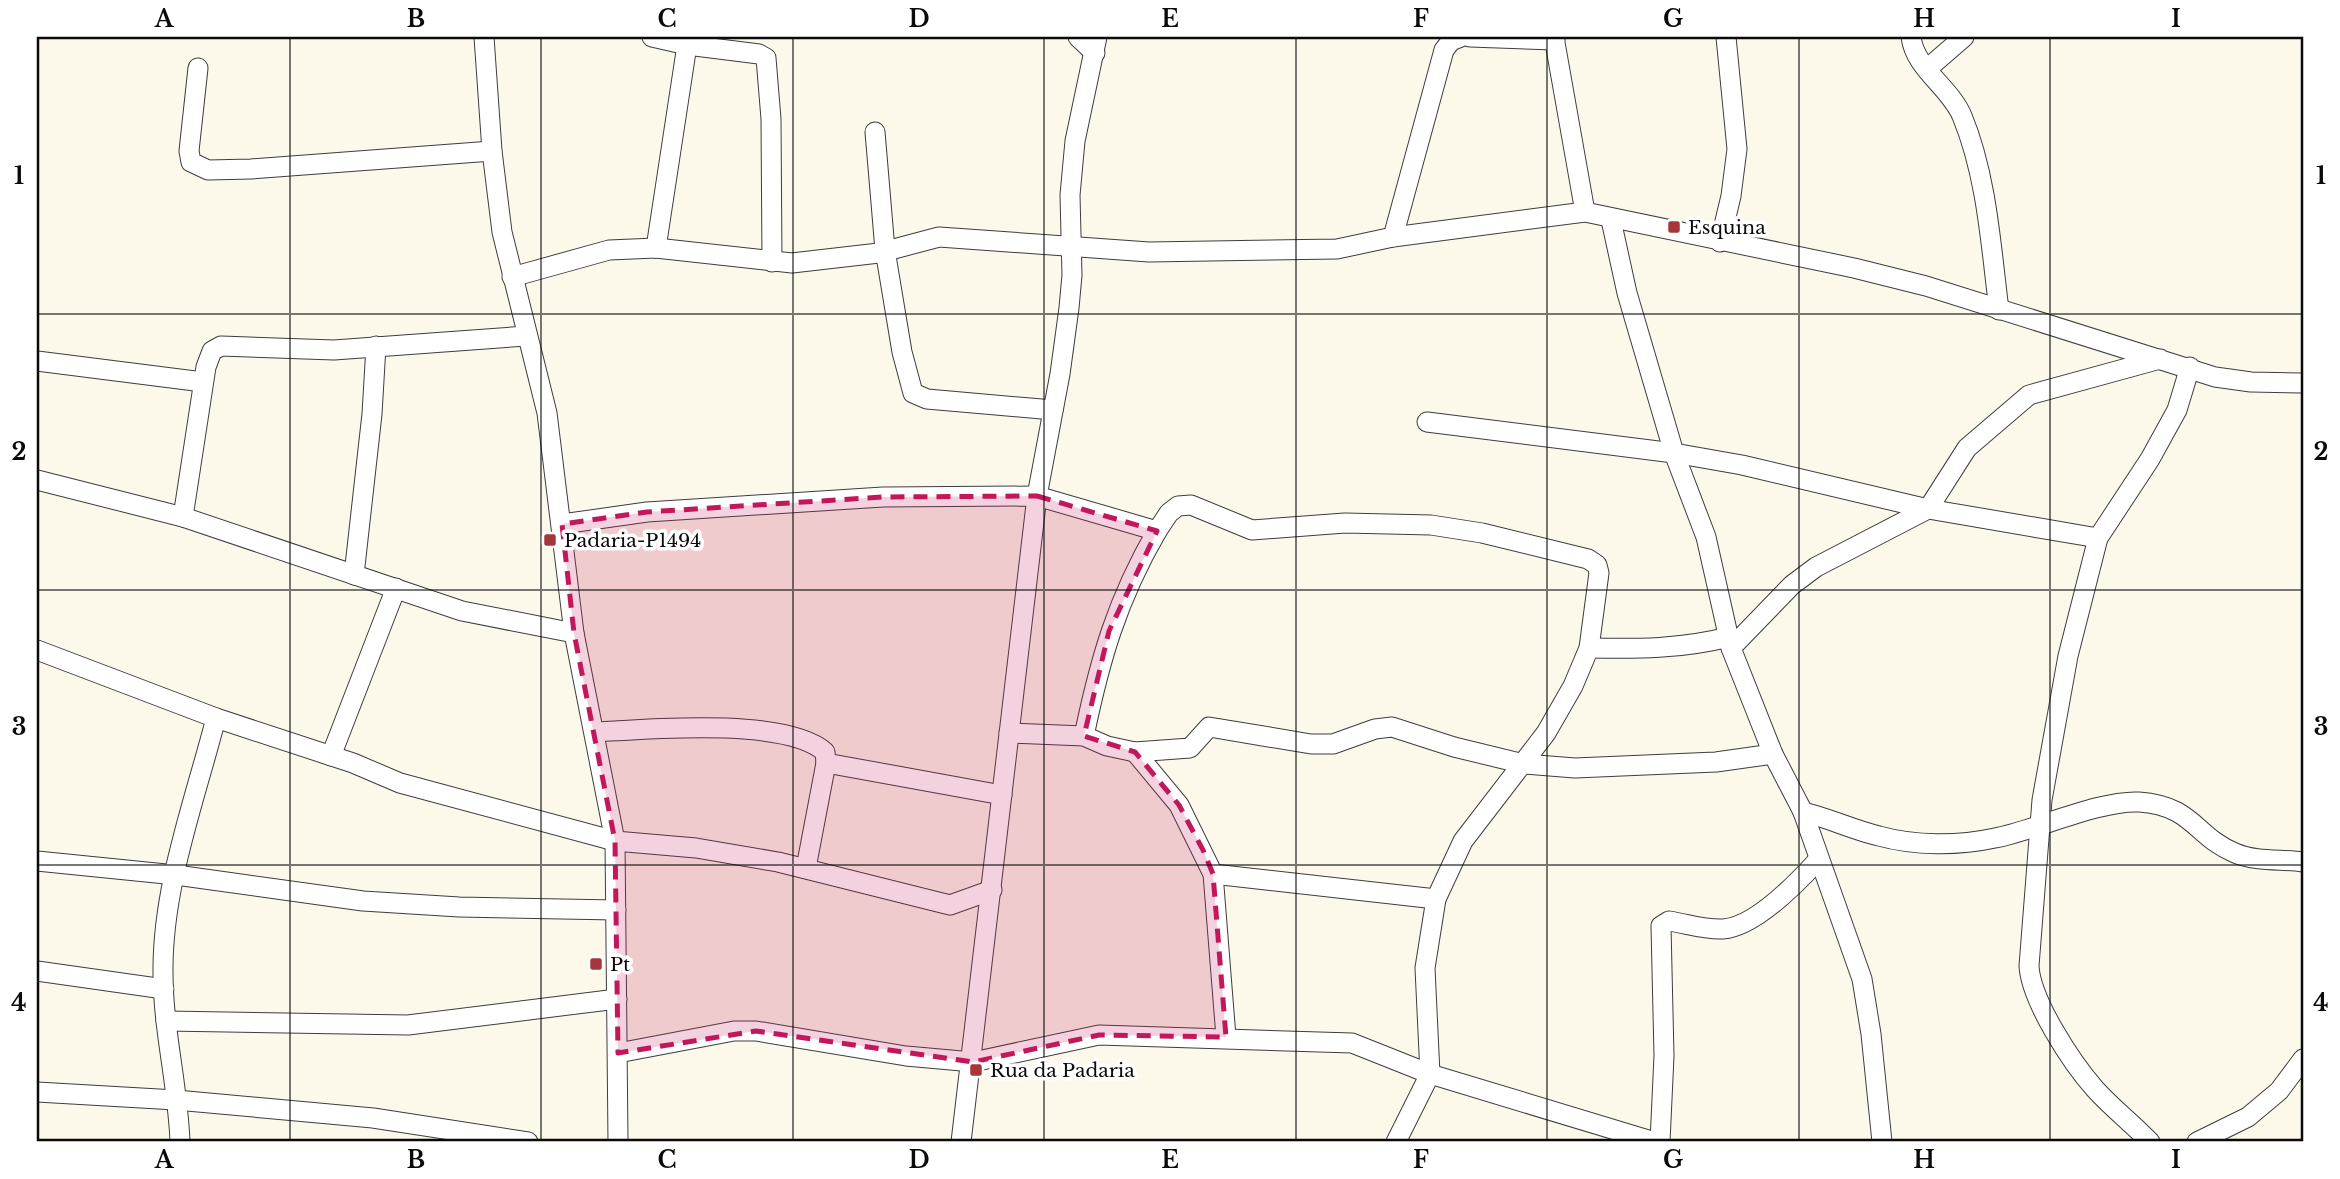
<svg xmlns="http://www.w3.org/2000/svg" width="2340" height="1179" font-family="'Libre Baskerville',serif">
  <rect width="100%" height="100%" fill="#fcf8ea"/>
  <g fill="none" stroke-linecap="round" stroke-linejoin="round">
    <!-- minor casing -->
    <g stroke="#3d3d3d" stroke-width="21">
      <g id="minor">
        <polyline points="484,37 492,151 502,232 547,413 574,633 615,841 618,1142"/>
        <polyline points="652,37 687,45 759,54 766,58 771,119 772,262"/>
        <polyline points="1078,37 1095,53"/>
        <polyline points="1470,37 1555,40"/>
        <polyline points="1554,37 1585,212"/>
        <path d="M1911,37C1915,69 1950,87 1962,116C1987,176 1991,247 1999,310"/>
        <polyline points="198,68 189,151 191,162 208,170 251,169 492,151"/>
        <polyline points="1927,69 1964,37"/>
        <polyline points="875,132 885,250 902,352 913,393 927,399 1053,410"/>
        <polyline points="1611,220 1627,293 1674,453 1706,537 1731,648 1773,754 1803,812 1862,979 1871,1034 1882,1142"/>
        <polyline points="1393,237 1444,50 1451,41 1461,37"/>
        <polyline points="1720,242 1731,196 1737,149 1726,37"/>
        <polyline points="656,248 687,45"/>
        <polyline points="512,277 609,250 656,248 792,263 879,253 939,237 1149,252 1337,249 1393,237 1585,212 1854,268 1926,286 2215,377 2251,382 2303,383"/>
        <polyline points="37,361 203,382"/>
        <polyline points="1427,422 1674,453 1742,465 1928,509 2098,538"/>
        <polyline points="37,480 183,517 462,611 574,633"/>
        <polyline points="183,517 206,367 212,351 221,346 334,350 526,336"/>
        <polyline points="562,524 647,512 883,497 1037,496 1157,531 1169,513 1178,506 1191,505 1252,530 1345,523 1431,525 1482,533 1588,559 1597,565 1599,573 1589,648 1573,686 1546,733 1463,841 1436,899 1425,968 1430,1074 1396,1142"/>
        <polyline points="354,575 372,414 376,346"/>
        <path d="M1589,648C1638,649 1681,649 1729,637"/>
        <polyline points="1731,648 1792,585 1816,567 1928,509 1967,448 2029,395 2160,359"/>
        <polyline points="37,650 216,718 353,763 400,783 615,841 696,848 778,862 950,905 992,890"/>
        <path d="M596,732C648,729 786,717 825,752L826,763L806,868"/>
        <polyline points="1009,733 1084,736 1107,746 1135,752 1190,748 1209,727 1311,744 1333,744 1375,729 1392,727 1454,747 1524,764 1575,768 1716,762 1773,754"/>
        <path d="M1084,736C1100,659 1117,600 1157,531"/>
        <polyline points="1135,752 1179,805 1213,874 1226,1037"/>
        <polyline points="331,756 396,588"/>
        <polyline points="826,763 1002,795"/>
        <path d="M1803,812C1829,818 1853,830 1879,836C1915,846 1958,846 1995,838C2036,830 2100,800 2139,802C2194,806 2194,836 2235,853C2256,862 2281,859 2303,862"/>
        <polyline points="37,861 176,875 363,901 459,907 616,910"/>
        <polyline points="1213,874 1436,899"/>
        <polyline points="37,971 164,989"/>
        <polyline points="166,1021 408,1025 617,999"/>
        <polyline points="618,1053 734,1031 756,1031 906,1056 973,1062 1099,1035 1352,1043 1430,1074 1655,1142"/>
        <polyline points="37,1092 176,1100 373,1118 528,1142"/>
        <path d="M180,1142C178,1085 163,1030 163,973C162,887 195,800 216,718"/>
        <polyline points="961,1142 1037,496 1060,374 1069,308 1072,275 1070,195 1075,141 1097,37"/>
        <path d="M1660,1142L1664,1056L1661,926L1669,921C1688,924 1705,930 1723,929C1755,927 1798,882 1818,860"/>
        <path d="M2150,1142C2133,1124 2112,1108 2095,1089C2072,1063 2031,1001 2029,966L2042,800L2068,656L2098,538L2150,459L2177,410L2190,367"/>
        <polyline points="2197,1142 2248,1117 2279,1091 2303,1059"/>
      </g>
    </g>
    <!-- minor -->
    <use href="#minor" stroke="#fff" stroke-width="19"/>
  </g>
  <!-- marked area -->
  <path fill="#c2185b" fill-opacity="0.2" stroke="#c2185b" stroke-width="5" stroke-dasharray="14 9" stroke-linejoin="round" d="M1037,496L1157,531L1109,631L1084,736L1135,752L1179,805L1203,850L1213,874L1226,1037L1099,1035L973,1062L756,1031L618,1053L615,841L574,633L562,524L647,512L883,497Z"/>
  <!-- grid -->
  <path fill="none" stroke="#0a0a0a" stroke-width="2" stroke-opacity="0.55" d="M290,37V1142M541,37V1142M793,37V1142M1044,37V1142M1296,37V1142M1547,37V1142M1799,37V1142M2050,37V1142M37,314H2303M37,590H2303M37,865H2303"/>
  <!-- markers -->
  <g fill="#a7363c" stroke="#fff" stroke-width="2.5">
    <rect x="1667" y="220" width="14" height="14" rx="3.5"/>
    <rect x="543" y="533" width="14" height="14" rx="3.5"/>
    <rect x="589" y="957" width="14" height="14" rx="3.5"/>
    <rect x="969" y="1063" width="14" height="14" rx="3.5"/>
  </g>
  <g text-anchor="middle" stroke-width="7" stroke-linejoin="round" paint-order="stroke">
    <!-- poi labels -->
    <g font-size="19" fill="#0a0a0a" stroke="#fff" text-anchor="start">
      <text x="1688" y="234">Esquina</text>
      <text x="564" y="547">Padaria-P1494</text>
      <text x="610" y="971">Pt</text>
      <text x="990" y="1077">Rua da Padaria</text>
    </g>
  </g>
  <!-- border -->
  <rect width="2340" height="1179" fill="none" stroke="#ffffff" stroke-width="77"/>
  <rect x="38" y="38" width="2264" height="1102" fill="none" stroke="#0a0a0a" stroke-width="2.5"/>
  <g font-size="23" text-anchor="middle" font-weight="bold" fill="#0a0a0a">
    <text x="164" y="27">A</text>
    <text x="416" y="27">B</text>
    <text x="667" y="27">C</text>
    <text x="919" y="27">D</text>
    <text x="1170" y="27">E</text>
    <text x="1421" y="27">F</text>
    <text x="1673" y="27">G</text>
    <text x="1924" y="27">H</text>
    <text x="2176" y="27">I</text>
    <text x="19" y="184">1</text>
    <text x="2321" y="184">1</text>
    <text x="19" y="460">2</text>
    <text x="2321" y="460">2</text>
    <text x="19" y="735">3</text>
    <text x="2321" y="735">3</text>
    <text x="19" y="1011">4</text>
    <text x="2321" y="1011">4</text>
    <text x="164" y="1168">A</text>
    <text x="416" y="1168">B</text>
    <text x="667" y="1168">C</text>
    <text x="919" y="1168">D</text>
    <text x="1170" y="1168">E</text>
    <text x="1421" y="1168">F</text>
    <text x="1673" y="1168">G</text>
    <text x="1924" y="1168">H</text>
    <text x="2176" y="1168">I</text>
  </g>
</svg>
